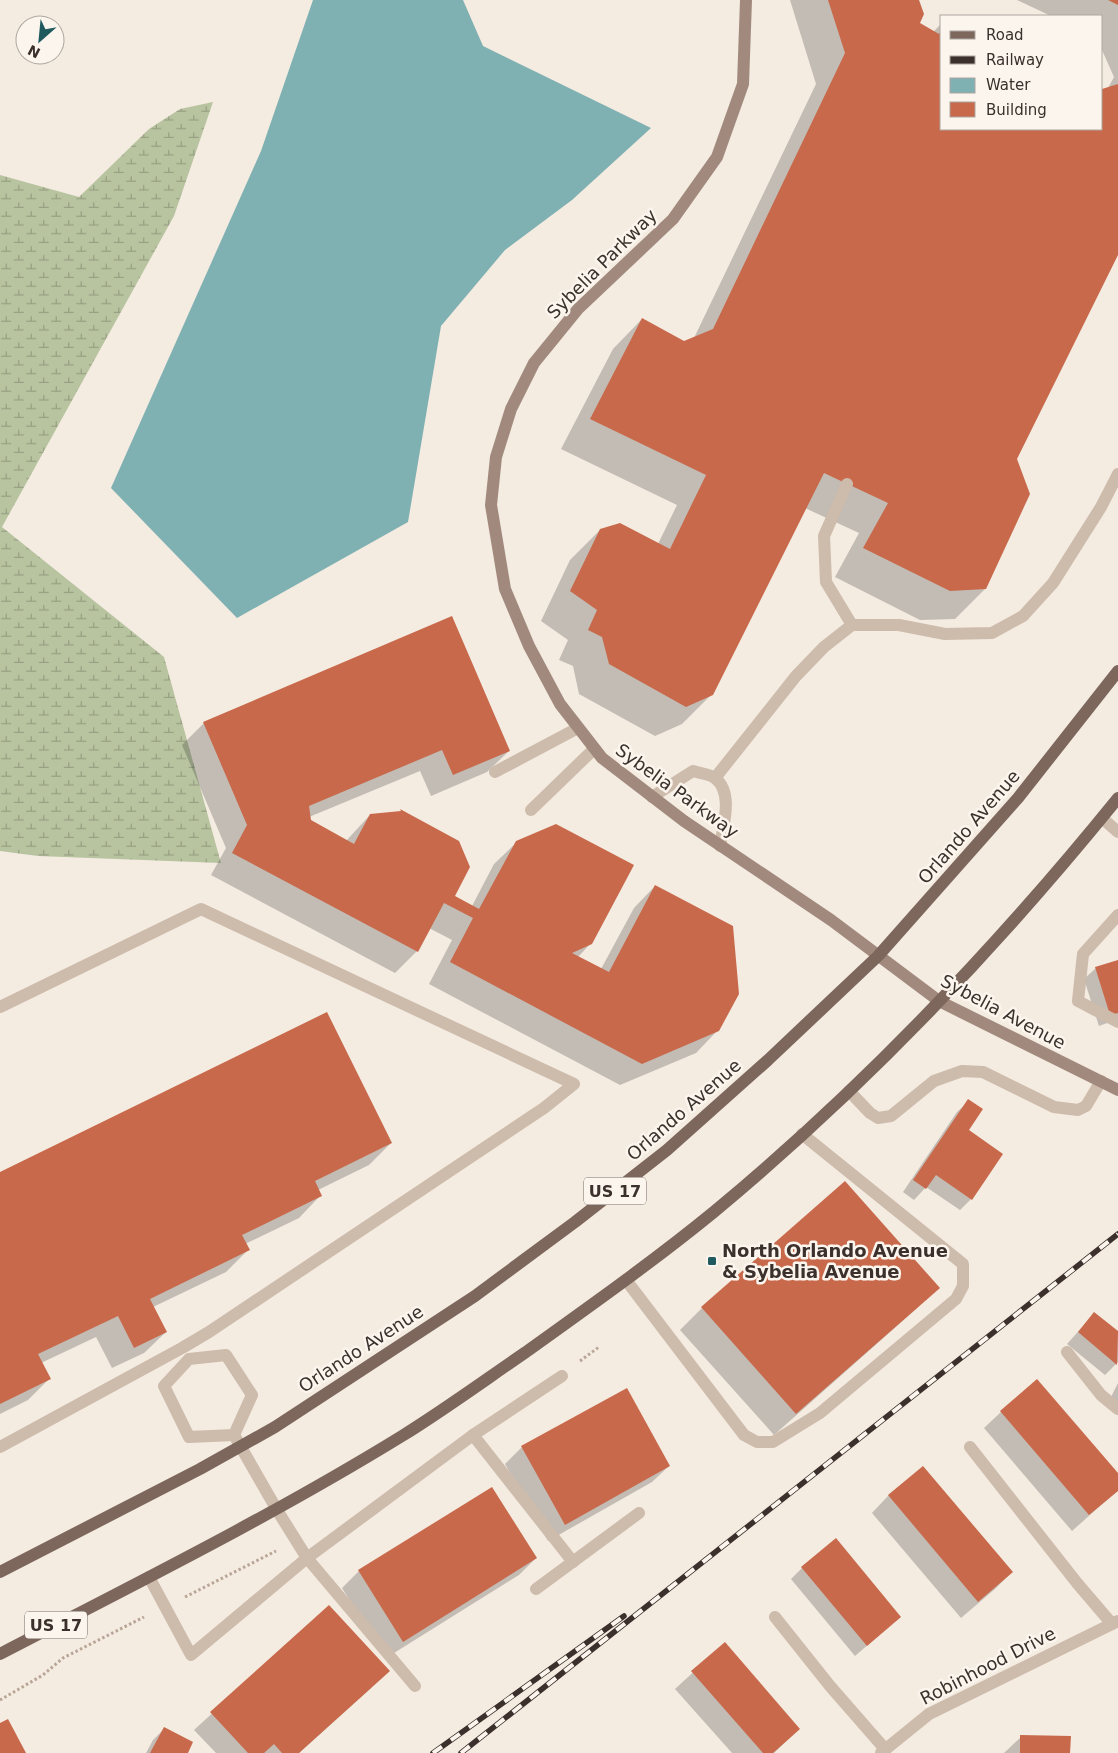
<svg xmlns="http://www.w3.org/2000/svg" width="1118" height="1753" font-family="'DejaVu Sans',sans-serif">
  <defs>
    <pattern id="wetland-marsh" width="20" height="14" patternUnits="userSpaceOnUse" patternTransform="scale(1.25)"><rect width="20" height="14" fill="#b8c4a0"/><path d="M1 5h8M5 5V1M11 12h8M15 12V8" fill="none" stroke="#97a083"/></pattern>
  </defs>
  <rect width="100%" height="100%" fill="#f4ebe1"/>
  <!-- wetland -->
  <polygon fill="url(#wetland-marsh)" points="213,102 174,216 2,527 164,657 221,863 38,856 0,851 0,175 79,197 149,129 180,109"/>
  <!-- water -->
  <polygon fill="#7fb0b2" points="313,0 463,0 483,46 651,128 572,200 505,250 441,326 408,522 237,618 111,488 261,151"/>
  <!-- shadow -->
  <g fill="#0003">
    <polygon points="790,0 918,0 919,23 933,32 942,23 942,129 1102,129 1102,90 1108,88 1114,77 1102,50 1102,16 1051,16 1017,0 1118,0 1118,252 1016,459 985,589 955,619 920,620 835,577 859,533 805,508 712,694 682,724 655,736 579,694 573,666 559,660 568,640 541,621 570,560 600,530 658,544 677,505 561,449 613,349 642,319 684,342 694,338 816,84"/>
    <polygon points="204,723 509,751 487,772 431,796 420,771 309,817 309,821 346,841 370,815 398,813 400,811 458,841 454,896 472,906 494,864 517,842 591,943 578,957 601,969 634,908 655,886 718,1030 696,1053 620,1085 429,984 452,940 429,928 417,951 395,973 211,875 226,848 182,745"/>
    <polygon points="1118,961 1118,1019 1099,1026 1084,979 1096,968"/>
    <polygon points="969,1101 967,1131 971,1199 960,1210 926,1187 914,1200 903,1192 957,1112"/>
    <polygon points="391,1143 369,1165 318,1190 320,1196 299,1218 245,1244 248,1250 226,1272 153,1307 166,1332 144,1353 112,1368 96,1337 41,1363 49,1379 28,1400 0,1414 0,1173"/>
    <polygon points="938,1288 916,1309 774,1435 680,1330 702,1308"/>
    <polygon points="1094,1314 1118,1333 1118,1362 1105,1375 1067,1344"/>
    <polygon points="1118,1383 1118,1411 1107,1405"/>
    <polygon points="1001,1412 1118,1475 1118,1490 1072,1531 984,1428"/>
    <polygon points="522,1447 669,1466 652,1482 548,1541 505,1464"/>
    <polygon points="923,1467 1012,1572 995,1589 961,1618 872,1513 888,1496"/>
    <polygon points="492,1488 536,1558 519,1575 386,1658 342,1588 359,1571"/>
    <polygon points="802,1568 900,1617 855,1656 791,1579"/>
    <polygon points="329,1606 371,1688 299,1753 216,1753 194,1730"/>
    <polygon points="724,1644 799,1729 774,1753 732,1753 675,1689"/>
    <polygon points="164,1729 186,1753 146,1753 153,1740"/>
    <polygon points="1021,1737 1069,1753 1004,1753"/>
  </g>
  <!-- building -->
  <g fill="#c8694b">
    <polygon points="828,0 919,0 924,14 920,23 939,34 942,28 942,129 1102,129 1102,89 1118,84 1118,255 1017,459 1030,494 986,589 950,591 863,548 888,503 824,473 713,695 686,707 609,664 602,637 588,630 597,610 570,591 600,529 620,523 670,549 706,475 590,419 642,318 684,341 713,329 845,53"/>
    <polygon points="1108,0 1118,0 1118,5"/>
    <polygon points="452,616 510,751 453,775 442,750 309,806 311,820 354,844 370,814 401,811 400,809 459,841 470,867 455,896 479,909 516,841 556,824 634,865 592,944 572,953 609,972 655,885 733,926 739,994 719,1031 642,1064 450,962 473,918 444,903 418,952 232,853 247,825 203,722"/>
    <polygon points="1118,960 1118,1013 1110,1015 1095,967"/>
    <polygon points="327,1012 392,1143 315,1181 322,1196 242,1235 250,1250 150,1299 167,1332 134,1348 118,1316 38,1354 51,1379 0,1404 0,1172"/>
    <polygon points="968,1099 983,1109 969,1130 1003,1154 972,1200 936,1175 926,1189 913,1180"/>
    <polygon points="845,1181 940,1288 796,1414 701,1307"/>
    <polygon points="1094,1312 1118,1331 1117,1365 1078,1332"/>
    <polygon points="1037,1379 1118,1473 1118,1491 1089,1515 1000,1411"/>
    <polygon points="627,1388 670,1466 565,1525 521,1446"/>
    <polygon points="923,1466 1013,1572 978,1602 888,1495"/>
    <polygon points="492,1487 537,1558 403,1642 358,1570"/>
    <polygon points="836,1538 901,1617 867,1646 801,1567"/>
    <polygon points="329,1605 390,1671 299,1753 282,1753 274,1744 264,1753 248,1753 210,1712"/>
    <polygon points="725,1642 800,1729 773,1753 763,1753 691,1671"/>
    <polygon points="8,1719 26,1753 0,1753 0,1723"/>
    <polygon points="164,1727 193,1742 188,1753 150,1753"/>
    <polygon points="1020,1735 1071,1736 1070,1753 1020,1753"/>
  </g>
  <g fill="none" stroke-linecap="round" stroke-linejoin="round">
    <!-- path -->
    <g stroke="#b9a596" stroke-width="3" stroke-dasharray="2.5 2.5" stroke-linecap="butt">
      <polyline points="580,1361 599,1347"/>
      <polyline points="185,1597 276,1551"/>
      <polyline points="0,1700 43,1675 63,1658 144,1617"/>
    </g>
    <!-- lane -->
    <g stroke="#cdbbac" stroke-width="12">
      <polyline points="847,484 824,536 826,582 852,625"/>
      <polyline points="495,772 578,728"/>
      <polyline points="715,778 796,676 824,647 852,625 899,625 945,634 992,633 1023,616 1053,583 1101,507 1118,474"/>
      <path d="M652,797L693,771C699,773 710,774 715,778C734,793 723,826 720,846"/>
      <polyline points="531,810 594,749"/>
      <polyline points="1102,818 1118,832"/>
      <polyline points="1118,915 1083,954 1078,1001 1118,1022"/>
      <polyline points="0,1007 201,909 574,1084 544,1108 209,1332 182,1348 0,1447"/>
      <polyline points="849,1091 870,1113 878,1118 891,1116 934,1081 962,1071 983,1072 1054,1107 1078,1110 1086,1106 1101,1081"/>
      <polyline points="626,1280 744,1435 757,1442 773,1442 820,1413 956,1299 963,1286 963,1264 802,1134"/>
      <polyline points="1067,1352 1101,1395 1118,1409"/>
      <polygon points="226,1355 252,1395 234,1435 189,1437 164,1386 189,1359"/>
      <polyline points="234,1435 277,1510 307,1558 415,1686"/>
      <polyline points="473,1435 573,1562"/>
      <polyline points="970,1447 1077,1583 1112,1624"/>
      <polyline points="149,1577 191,1655 307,1558 473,1435 562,1376"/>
      <polyline points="536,1589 639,1513"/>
      <polyline points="775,1617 830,1686 885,1749"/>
    </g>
    <!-- street -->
    <polyline stroke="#cdbbac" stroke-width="12" points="881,1753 929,1714 1118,1621"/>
    <!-- secondary -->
    <polyline stroke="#a18a7d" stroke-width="12" points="746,0 743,84 717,157 673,219 578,309 534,363 511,409 496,457 491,505 505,589 529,646 560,704 602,758 684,821 831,920 939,1001 1118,1090"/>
    <!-- primary -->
    <g stroke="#7d675c" stroke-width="12">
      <polyline points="0,1572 200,1469 275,1427 475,1296 575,1222 667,1150 768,1060 878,956 1018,798 1118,671"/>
      <path d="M0,1654C135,1584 272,1516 402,1436C444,1410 485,1380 526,1352C590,1306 654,1261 715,1211C862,1089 998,946 1118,798"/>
    </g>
    <!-- rail casing -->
    <g stroke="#3b302b" stroke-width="5.5">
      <g id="rail">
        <polyline points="433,1753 624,1616"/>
        <polyline points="461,1753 1118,1234"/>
      </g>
    </g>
    <!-- rail -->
    <use href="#rail" stroke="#fbf5ee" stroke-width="4" stroke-dasharray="11" stroke-linecap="butt"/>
  </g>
  <!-- markers -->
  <rect fill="#1f5a5e" stroke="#fbf5ee" stroke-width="2" x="707" y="1256" width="10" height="10" rx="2.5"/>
  <g text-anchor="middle" stroke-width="5" stroke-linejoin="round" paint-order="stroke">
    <!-- shield labels -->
    <g fill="#fbf5ee" stroke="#756b66" stroke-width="1">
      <rect x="584" y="1177.5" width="62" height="27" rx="4"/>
      <rect x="25" y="1611.5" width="62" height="27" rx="4"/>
    </g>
    <g font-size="16" font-weight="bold" fill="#3b302b">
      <text x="615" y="1197">US 17</text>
      <text x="56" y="1631">US 17</text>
    </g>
    <!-- street labels -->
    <g font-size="18" fill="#3b302b" stroke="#fbf5ee">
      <text transform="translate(602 264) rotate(-45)" y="6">Sybelia Parkway</text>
      <text transform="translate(677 791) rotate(36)" y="6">Sybelia Parkway</text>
      <text transform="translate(969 827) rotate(-49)" y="6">Orlando Avenue</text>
      <text transform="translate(1003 1012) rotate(28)" y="6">Sybelia Avenue</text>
      <text transform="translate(684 1110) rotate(-41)" y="6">Orlando Avenue</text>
      <text transform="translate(361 1349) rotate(-33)" y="6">Orlando Avenue</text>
      <text transform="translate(988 1666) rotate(-27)" y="6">Robinhood Drive</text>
    </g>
    <!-- poi labels -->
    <g font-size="18" font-weight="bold" fill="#3b302b" stroke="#fbf5ee" text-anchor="start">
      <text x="722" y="1257">North Orlando Avenue<tspan x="722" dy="21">&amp; Sybelia Avenue</tspan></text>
    </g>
  </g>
  <!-- legend -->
  <rect x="940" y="15" width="162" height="115" fill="#fbf5ee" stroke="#aea6a0"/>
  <rect x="950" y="31" width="25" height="8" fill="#7d675c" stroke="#aea6a0"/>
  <text x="986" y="40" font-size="15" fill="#3b302b">Road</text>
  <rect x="950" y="56" width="25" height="8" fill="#3b302b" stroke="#aea6a0"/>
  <text x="986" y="65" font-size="15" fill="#3b302b">Railway</text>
  <rect x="950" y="78" width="25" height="15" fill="#7fb0b2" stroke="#aea6a0"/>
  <text x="986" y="90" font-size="15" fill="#3b302b">Water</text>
  <rect x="950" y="102" width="25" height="15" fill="#c8694b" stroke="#aea6a0"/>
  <text x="986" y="115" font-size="15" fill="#3b302b">Building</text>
  <!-- north arrow -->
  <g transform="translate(40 40) rotate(207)"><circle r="24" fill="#fbf5ee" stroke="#aea6a0"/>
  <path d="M0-4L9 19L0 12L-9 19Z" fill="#1f5a5e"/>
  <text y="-8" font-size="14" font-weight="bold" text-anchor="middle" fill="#3b302b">N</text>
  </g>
</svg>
